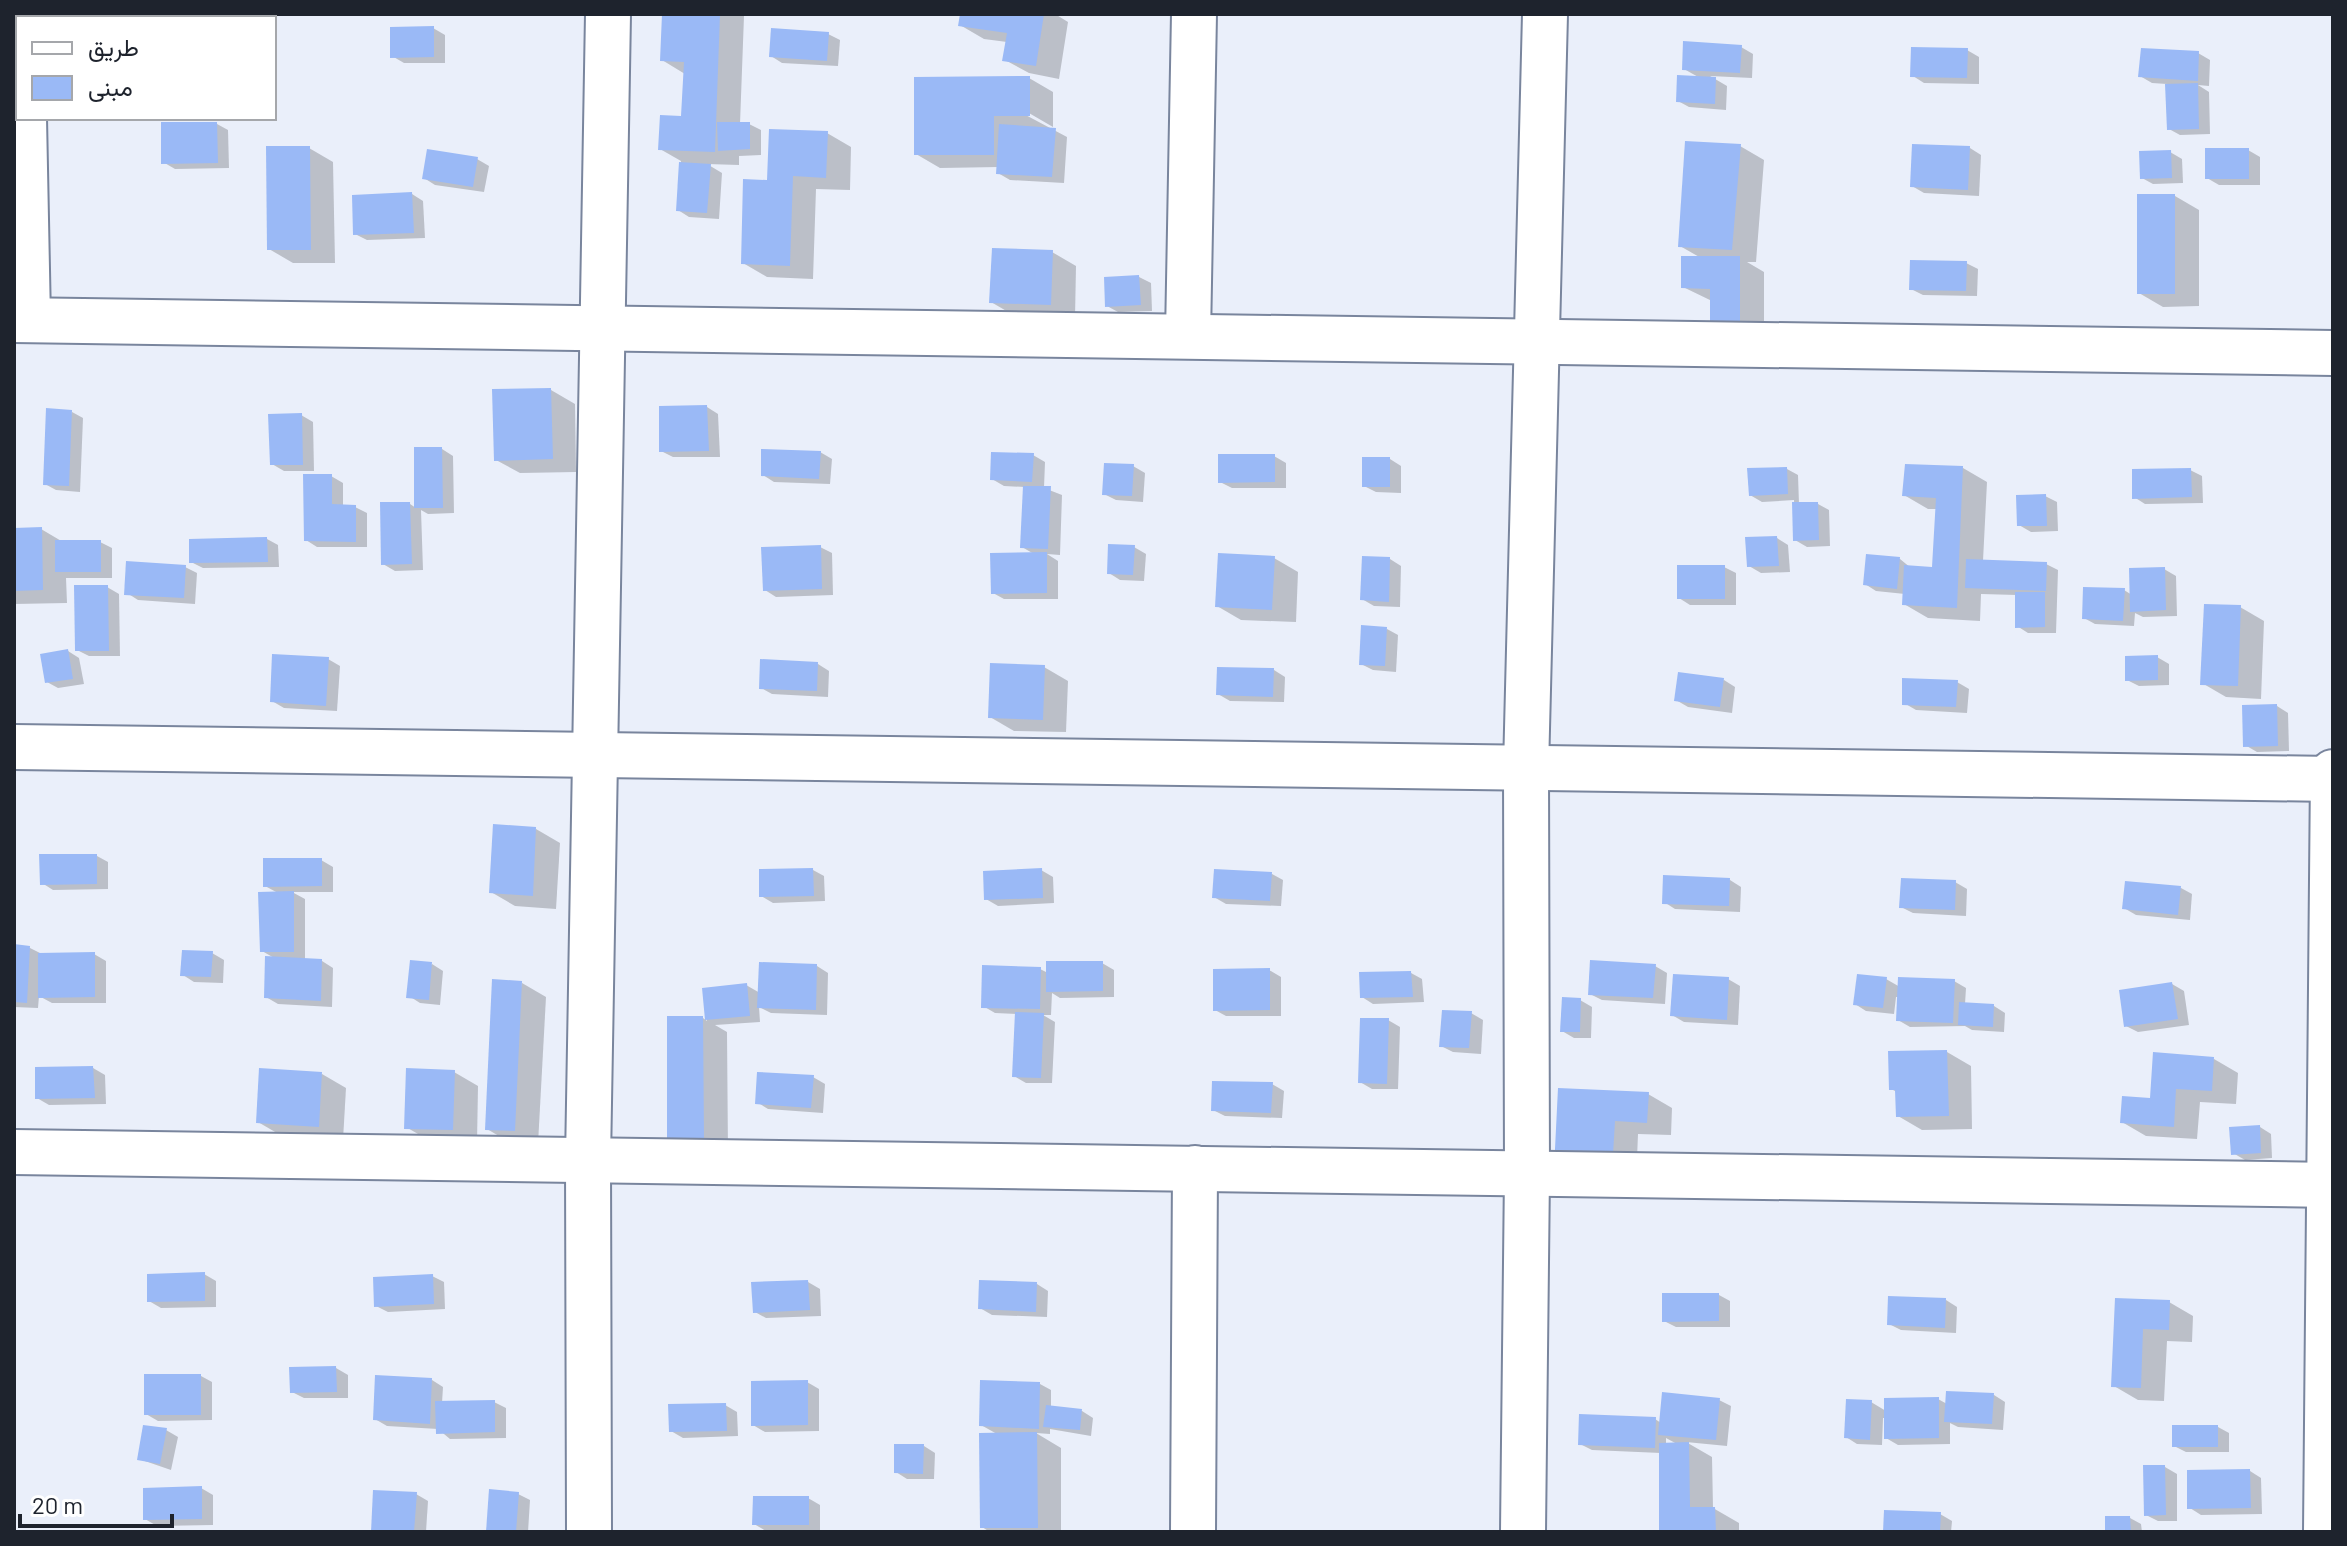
<svg xmlns="http://www.w3.org/2000/svg" width="2347" height="1546" font-family="Barlow,Vazirmatn,sans-serif">
  <rect width="100%" height="100%" fill="#eaeffa"/>
  <!-- shadow -->
  <g fill="#0003" fill-rule="evenodd">
    <polygon points="664,14 744,16 740,124 749,124 761,130 761,155 739,156 739,165 707,164 722,173 719,219 689,217 678,210 681,161 660,149 683,118 685,74 662,60"/>
    <polygon points="962,14 1055,14 1068,22 1059,79 1029,73 1005,60 1007,42 984,39 960,25"/>
    <polygon points="433,28 445,35 445,63 404,63 392,56"/>
    <polygon points="828,34 840,40 838,66 782,63 771,56"/>
    <polygon points="1741,47 1753,54 1752,78 1710,76 1727,86 1726,110 1689,107 1678,101 1700,78 1684,69"/>
    <polygon points="1967,50 1979,57 1979,84 1924,83 1913,76"/>
    <polygon points="2198,53 2210,60 2209,86 2198,85 2209,92 2210,134 2180,135 2169,129 2167,84 2152,83 2140,76"/>
    <polygon points="1029,78 1053,92 1053,127 1022,109 1020,112 1067,137 1064,183 1010,180 998,173 999,167 940,168 916,154"/>
    <polygon points="217,124 228,130 229,168 175,169 163,162"/>
    <polygon points="827,133 851,147 850,190 816,189 813,279 767,277 743,263 769,182"/>
    <polygon points="1740,146 1764,160 1756,262 1747,262 1764,272 1764,334 1736,334 1712,320 1712,301 1683,287 1701,258 1680,246"/>
    <polygon points="309,148 333,162 335,263 293,263 269,249"/>
    <polygon points="1970,148 1981,155 1979,196 1924,193 1912,186"/>
    <polygon points="2248,150 2260,157 2260,185 2219,185 2207,178"/>
    <polygon points="2170,152 2182,159 2183,183 2153,184 2142,178"/>
    <polygon points="477,159 489,166 484,192 435,185 424,178"/>
    <polygon points="412,194 423,201 425,238 367,240 355,234"/>
    <polygon points="2175,196 2199,210 2199,306 2163,307 2139,293"/>
    <polygon points="1052,252 1076,266 1075,318 1015,316 991,302"/>
    <polygon points="1966,263 1978,269 1977,296 1923,295 1911,289"/>
    <polygon points="1139,277 1151,283 1152,311 1118,312 1107,306"/>
    <polygon points="551,390 575,404 576,472 520,473 496,460"/>
    <polygon points="707,407 718,414 720,457 673,457 661,451"/>
    <polygon points="72,412 83,418 80,492 56,490 45,484"/>
    <polygon points="301,415 313,422 314,471 284,471 272,464"/>
    <polygon points="442,449 453,456 454,513 428,514 421,510 423,570 395,571 383,564 410,504 416,508"/>
    <polygon points="820,452 832,459 830,484 774,482 763,475"/>
    <polygon points="1033,455 1045,462 1044,488 1062,495 1060,555 1047,554 1058,561 1058,599 1004,599 993,593 1034,554 1022,547 1025,487 1004,486 992,479"/>
    <polygon points="1274,456 1286,463 1286,488 1232,488 1220,482"/>
    <polygon points="1390,459 1401,466 1401,493 1376,492 1364,486"/>
    <polygon points="1133,466 1145,473 1143,502 1116,500 1104,494"/>
    <polygon points="1963,468 1987,482 1983,561 2046,564 2058,570 2056,633 2028,633 2017,626 2017,595 1981,594 1980,621 1928,618 1904,604 1905,594 1876,591 1865,584 1867,556 1900,559 1911,568 1934,569 1937,509 1928,509 1904,495"/>
    <polygon points="1787,469 1798,475 1799,504 1818,504 1829,510 1830,546 1807,547 1795,540 1794,500 1762,502 1750,495"/>
    <polygon points="2190,470 2202,476 2203,503 2145,504 2134,497"/>
    <polygon points="331,476 343,483 343,506 355,507 367,513 367,547 317,547 306,540"/>
    <polygon points="2045,496 2057,502 2058,531 2031,532 2019,525"/>
    <polygon points="41,529 63,542 100,542 112,548 112,578 66,578 67,603 14,604 14,530"/>
    <polygon points="1777,538 1788,545 1790,572 1761,573 1749,566"/>
    <polygon points="267,539 278,545 279,567 203,568 191,562"/>
    <polygon points="820,547 832,553 833,595 776,597 765,590"/>
    <polygon points="1134,547 1146,554 1144,581 1120,580 1109,573"/>
    <polygon points="1274,558 1298,572 1296,622 1241,620 1217,606"/>
    <polygon points="1390,559 1401,566 1400,607 1374,606 1362,599"/>
    <polygon points="185,567 197,573 195,604 138,600 127,593"/>
    <polygon points="1724,567 1736,573 1736,605 1690,605 1679,598"/>
    <polygon points="2164,569 2176,576 2177,616 2143,617 2135,613 2134,626 2095,624 2084,618 2124,590 2132,595"/>
    <polygon points="107,587 119,594 120,656 89,656 77,650"/>
    <polygon points="2240,607 2264,621 2261,699 2226,697 2202,683"/>
    <polygon points="1387,629 1398,635 1396,672 1373,670 1361,664"/>
    <polygon points="68,651 79,658 84,684 58,688 47,682"/>
    <polygon points="2157,657 2169,664 2169,685 2139,686 2127,680"/>
    <polygon points="328,659 340,666 337,711 284,708 272,701"/>
    <polygon points="818,664 829,671 828,697 772,694 761,688"/>
    <polygon points="1044,667 1068,681 1066,732 1014,731 990,717"/>
    <polygon points="1274,670 1285,677 1284,702 1230,701 1218,694"/>
    <polygon points="1724,680 1735,687 1732,713 1688,707 1676,700"/>
    <polygon points="1957,682 1969,689 1967,713 1916,710 1904,703"/>
    <polygon points="2277,706 2288,713 2289,751 2257,752 2245,745"/>
    <polygon points="536,829 560,843 556,909 515,906 491,892"/>
    <polygon points="97,856 108,862 108,889 53,890 42,883"/>
    <polygon points="321,860 333,867 333,892 292,892 305,899 305,960 322,961 333,968 332,1007 278,1004 266,997 276,959 262,951 278,893 265,886"/>
    <polygon points="813,870 824,876 825,901 773,903 761,896"/>
    <polygon points="1041,870 1053,877 1054,903 998,906 986,899"/>
    <polygon points="1272,874 1283,880 1281,906 1226,904 1214,897"/>
    <polygon points="1730,880 1741,887 1740,912 1675,909 1664,902"/>
    <polygon points="1955,882 1967,889 1966,916 1913,913 1901,907"/>
    <polygon points="2181,888 2192,894 2190,920 2136,915 2124,908"/>
    <polygon points="14,946 30,948 42,954 94,954 106,961 106,1003 52,1003 39,996 38,1008 14,1007"/>
    <polygon points="212,953 224,960 223,983 194,982 183,975"/>
    <polygon points="1102,963 1114,970 1114,997 1060,998 1052,993 1051,1015 1043,1015 1055,1022 1052,1083 1026,1083 1014,1076 1017,1014 995,1013 983,1006 1040,969 1048,973"/>
    <polygon points="432,964 443,971 440,1005 420,1003 409,996"/>
    <polygon points="817,966 828,973 827,1015 771,1013 759,1007 760,1022 715,1025 727,1032 728,1154 693,1154 703,1018 707,1021 704,989 746,985 760,993"/>
    <polygon points="1655,966 1667,973 1665,1004 1602,1000 1590,994"/>
    <polygon points="1269,970 1281,977 1281,1016 1226,1016 1215,1010"/>
    <polygon points="1411,973 1422,979 1424,1002 1373,1004 1362,997"/>
    <polygon points="1728,979 1740,986 1738,1025 1684,1022 1672,1015"/>
    <polygon points="1886,979 1900,987 1954,981 1966,988 1965,1004 1994,1006 2005,1013 2004,1032 1972,1030 1965,1026 1910,1027 1898,1020 1899,997 1896,997 1894,1014 1866,1011 1855,1004"/>
    <polygon points="522,983 546,997 538,1144 511,1143 487,1129"/>
    <polygon points="2172,984 2184,991 2189,1025 2138,1032 2126,1026"/>
    <polygon points="1580,1000 1592,1007 1591,1038 1574,1038 1562,1031"/>
    <polygon points="1471,1013 1483,1020 1481,1054 1453,1052 1441,1046"/>
    <polygon points="1388,1020 1400,1027 1398,1089 1372,1089 1360,1082"/>
    <polygon points="1947,1052 1971,1066 1972,1129 1922,1130 1898,1116 1897,1092 1891,1089"/>
    <polygon points="2214,1059 2238,1073 2236,1104 2200,1102 2197,1139 2146,1136 2122,1122"/>
    <polygon points="93,1068 105,1075 106,1104 49,1105 37,1098"/>
    <polygon points="454,1072 478,1086 477,1143 430,1141 406,1127"/>
    <polygon points="322,1074 346,1088 343,1140 282,1136 258,1122"/>
    <polygon points="813,1077 825,1084 823,1113 768,1109 757,1102"/>
    <polygon points="1272,1084 1284,1091 1282,1118 1225,1116 1213,1110"/>
    <polygon points="1560,1090 1648,1094 1672,1108 1671,1135 1638,1134 1636,1184"/>
    <polygon points="2260,1127 2271,1134 2272,1158 2245,1160 2233,1153"/>
    <polygon points="204,1274 216,1281 216,1307 161,1308 149,1301"/>
    <polygon points="432,1276 444,1282 445,1309 388,1312 376,1306"/>
    <polygon points="808,1282 820,1289 821,1316 766,1318 755,1312"/>
    <polygon points="1037,1284 1048,1291 1047,1317 992,1315 980,1308"/>
    <polygon points="1719,1295 1730,1301 1730,1327 1676,1327 1664,1321"/>
    <polygon points="1946,1300 1957,1307 1956,1333 1901,1330 1889,1324"/>
    <polygon points="2117,1300 2169,1302 2193,1316 2192,1342 2167,1341 2164,1401 2138,1400 2114,1386"/>
    <polygon points="336,1368 348,1375 348,1398 304,1398 292,1392"/>
    <polygon points="201,1376 212,1382 212,1420 158,1421 146,1414"/>
    <polygon points="432,1380 443,1387 442,1403 494,1402 506,1408 506,1438 450,1439 438,1429 387,1426 375,1419"/>
    <polygon points="807,1382 819,1389 819,1431 765,1432 753,1425"/>
    <polygon points="1040,1384 1051,1390 1051,1408 1082,1411 1093,1418 1091,1436 1050,1429 1050,1434 1036,1433 1061,1448 1061,1532 990,1532 982,1527 997,1434 981,1425"/>
    <polygon points="1994,1395 2005,1402 2003,1430 1958,1427 1950,1423 1950,1444 1898,1445 1886,1438 1886,1418 1883,1418 1882,1445 1857,1444 1846,1437 1871,1402 1886,1411 1938,1399 1947,1404"/>
    <path d="M1719,1400L1731,1406L1727,1446L1686,1442L1712,1457L1713,1508L1739,1523V1532H1661V1453L1592,1450L1580,1444L1655,1419L1661,1423ZM1666,1438L1677,1444H1666Z"/>
    <polygon points="725,1405 737,1412 738,1436 683,1438 671,1431"/>
    <polygon points="2218,1427 2229,1433 2229,1452 2186,1452 2174,1446"/>
    <polygon points="166,1430 178,1437 171,1470 139,1459"/>
    <polygon points="924,1446 935,1453 934,1479 907,1479 896,1472"/>
    <polygon points="2165,1467 2177,1474 2177,1521 2158,1521 2146,1515"/>
    <polygon points="2250,1471 2261,1478 2262,1514 2201,1515 2190,1508"/>
    <polygon points="201,1488 213,1495 213,1525 157,1526 145,1519"/>
    <polygon points="416,1494 428,1501 426,1532 373,1532"/>
    <polygon points="518,1494 530,1500 528,1532 488,1532"/>
    <polygon points="808,1498 820,1505 820,1531 766,1531 754,1524"/>
    <polygon points="1940,1514 1952,1521 1951,1532 1885,1532"/>
    <polygon points="2130,1518 2141,1524 2142,1532 2107,1532"/>
  </g>
  <!-- building -->
  <g fill="#9ab9f6">
    <polygon points="662,14 720,14 715,152 658,150 660,115 681,116 684,62 660,61"/>
    <polygon points="960,14 1044,14 1036,66 1002,61 1007,33 958,26"/>
    <polygon points="434,26 434,57 390,58 390,27"/>
    <polygon points="771,28 829,32 827,61 769,57"/>
    <polygon points="1683,41 1742,45 1740,73 1682,70"/>
    <polygon points="1911,47 1968,48 1967,78 1910,77"/>
    <polygon points="2141,48 2199,51 2198,81 2138,77"/>
    <polygon points="1677,75 1716,77 1715,104 1676,102"/>
    <polygon points="1030,76 1030,116 994,116 994,155 914,155 914,77"/>
    <polygon points="2198,83 2199,129 2167,130 2165,84"/>
    <polygon points="161,122 217,122 218,163 161,164"/>
    <polygon points="717,122 750,122 750,149 718,151"/>
    <polygon points="999,124 1056,128 1052,177 996,174"/>
    <polygon points="769,129 828,131 826,178 793,176 790,266 741,264 743,179 767,180"/>
    <polygon points="1685,141 1741,144 1732,250 1678,247"/>
    <polygon points="1912,144 1970,146 1968,190 1910,187"/>
    <polygon points="266,146 310,146 311,250 267,250"/>
    <rect x="2205" y="148" width="44" height="31"/>
    <polygon points="427,149 478,157 473,187 422,179"/>
    <polygon points="2171,150 2172,178 2140,179 2139,151"/>
    <polygon points="679,162 711,164 707,213 676,211"/>
    <polygon points="412,192 414,233 353,235 352,195"/>
    <rect x="2137" y="194" width="38" height="100"/>
    <polygon points="992,248 1053,250 1051,305 989,303"/>
    <polygon points="1681,256 1740,256 1740,321 1710,322 1710,289 1681,288"/>
    <polygon points="1910,260 1967,261 1966,291 1909,290"/>
    <polygon points="1139,275 1141,305 1105,307 1104,277"/>
    <polygon points="551,388 553,459 494,461 492,389"/>
    <polygon points="707,405 709,451 659,452 659,406"/>
    <polygon points="46,408 72,410 69,486 43,485"/>
    <polygon points="302,413 303,465 270,465 268,414"/>
    <polygon points="414,447 442,447 443,508 414,508"/>
    <polygon points="761,449 821,451 819,479 761,476"/>
    <polygon points="991,452 1034,453 1032,482 990,480"/>
    <polygon points="1218,454 1275,454 1275,482 1218,483"/>
    <rect x="1362" y="457" width="28" height="30"/>
    <polygon points="1104,463 1134,464 1132,496 1102,495"/>
    <polygon points="1905,464 1963,466 1957,608 1902,605 1904,565 1932,567 1936,498 1902,496"/>
    <polygon points="1787,467 1788,494 1749,496 1747,468"/>
    <polygon points="2191,468 2192,497 2132,499 2132,469"/>
    <polygon points="303,474 332,474 332,504 356,505 356,542 304,541"/>
    <polygon points="1023,486 1051,486 1048,549 1020,548"/>
    <polygon points="2046,494 2047,526 2017,526 2016,495"/>
    <polygon points="380,502 410,502 412,564 381,565"/>
    <polygon points="1792,502 1818,502 1819,540 1793,541"/>
    <polygon points="42,527 43,590 14,591 14,528"/>
    <polygon points="1777,536 1779,566 1747,567 1745,537"/>
    <polygon points="267,537 268,562 189,563 189,539"/>
    <rect x="55" y="540" width="46" height="32"/>
    <polygon points="1108,544 1135,545 1133,575 1107,574"/>
    <polygon points="821,545 822,589 763,591 761,547"/>
    <polygon points="1047,552 1047,593 991,594 990,553"/>
    <polygon points="1218,553 1275,556 1272,610 1215,607"/>
    <polygon points="1866,554 1900,557 1897,589 1863,585"/>
    <polygon points="1362,556 1390,557 1389,602 1360,600"/>
    <polygon points="1966,559 2047,562 2046,591 1965,588"/>
    <polygon points="126,561 186,565 184,598 124,595"/>
    <rect x="1677" y="565" width="48" height="34"/>
    <polygon points="2165,567 2166,610 2130,612 2129,568"/>
    <polygon points="74,585 108,585 109,651 75,651"/>
    <polygon points="2083,587 2125,588 2123,621 2082,619"/>
    <polygon points="2015,592 2045,592 2045,627 2015,628"/>
    <polygon points="2204,604 2241,605 2238,686 2200,685"/>
    <polygon points="1361,625 1387,627 1385,666 1359,665"/>
    <polygon points="68,649 73,679 45,683 40,654"/>
    <polygon points="272,654 329,657 326,706 270,702"/>
    <polygon points="2158,655 2158,680 2125,681 2125,656"/>
    <polygon points="760,659 818,662 817,691 759,689"/>
    <polygon points="990,663 1045,665 1043,720 988,718"/>
    <polygon points="1217,667 1274,668 1273,697 1216,695"/>
    <polygon points="1678,672 1724,678 1720,707 1674,701"/>
    <polygon points="1902,678 1958,680 1956,707 1902,705"/>
    <polygon points="2277,704 2278,746 2243,747 2242,705"/>
    <polygon points="493,824 536,827 533,896 489,893"/>
    <polygon points="39,854 97,854 97,884 40,885"/>
    <polygon points="263,858 322,858 322,886 263,887"/>
    <polygon points="813,868 814,896 759,897 759,869"/>
    <polygon points="1042,868 1043,898 984,900 983,871"/>
    <polygon points="1214,869 1272,872 1270,901 1212,898"/>
    <polygon points="1663,875 1730,878 1729,906 1662,904"/>
    <polygon points="1901,878 1956,880 1955,910 1899,908"/>
    <polygon points="2125,881 2181,886 2178,915 2122,909"/>
    <polygon points="294,891 294,952 260,952 258,892"/>
    <polygon points="14,944 30,946 27,1003 14,1002"/>
    <polygon points="182,950 213,951 211,977 180,976"/>
    <polygon points="95,952 95,997 38,998 38,953"/>
    <polygon points="265,956 322,959 321,1001 264,998"/>
    <polygon points="410,960 432,962 429,1000 406,998"/>
    <polygon points="1590,960 1656,964 1653,998 1588,995"/>
    <polygon points="1046,961 1103,961 1103,991 1046,992"/>
    <polygon points="759,962 817,964 816,1010 757,1008"/>
    <polygon points="982,965 1041,967 1040,1009 981,1008"/>
    <polygon points="1270,968 1270,1010 1213,1011 1213,969"/>
    <polygon points="1411,971 1413,997 1360,998 1359,972"/>
    <polygon points="1673,974 1729,977 1727,1020 1670,1016"/>
    <polygon points="1857,974 1887,977 1883,1008 1853,1005"/>
    <polygon points="1898,977 1955,979 1953,1023 1896,1021"/>
    <polygon points="492,979 522,981 515,1131 485,1130"/>
    <polygon points="2172,982 2178,1019 2124,1027 2119,990"/>
    <polygon points="747,983 750,1016 705,1020 702,988"/>
    <polygon points="1562,997 1581,998 1580,1032 1560,1032"/>
    <polygon points="1959,1002 1994,1004 1993,1027 1958,1025"/>
    <polygon points="1442,1010 1472,1011 1469,1048 1439,1047"/>
    <polygon points="1015,1012 1044,1013 1041,1078 1012,1077"/>
    <polygon points="667,1016 703,1016 704,1141 667,1142"/>
    <polygon points="1360,1018 1389,1018 1387,1084 1358,1083"/>
    <polygon points="1947,1050 1949,1116 1896,1117 1895,1090 1889,1090 1888,1051"/>
    <polygon points="2153,1052 2214,1057 2212,1091 2176,1089 2174,1127 2120,1123 2122,1096 2150,1098"/>
    <polygon points="93,1066 95,1098 35,1099 35,1067"/>
    <polygon points="259,1068 322,1072 319,1127 256,1123"/>
    <polygon points="406,1068 455,1070 453,1130 404,1129"/>
    <polygon points="757,1072 814,1075 811,1108 755,1104"/>
    <polygon points="1212,1081 1273,1082 1271,1113 1211,1111"/>
    <polygon points="1558,1088 1649,1092 1647,1123 1615,1121 1612,1171 1554,1169"/>
    <polygon points="2260,1125 2261,1153 2231,1155 2229,1127"/>
    <polygon points="205,1272 205,1301 147,1302 147,1274"/>
    <polygon points="433,1274 434,1304 374,1307 373,1277"/>
    <polygon points="808,1280 810,1310 753,1313 751,1282"/>
    <polygon points="979,1280 1037,1282 1036,1312 978,1309"/>
    <polygon points="1662,1293 1719,1293 1719,1321 1662,1322"/>
    <polygon points="1888,1296 1946,1298 1945,1328 1887,1325"/>
    <polygon points="2115,1298 2170,1300 2169,1330 2143,1329 2141,1388 2111,1387"/>
    <polygon points="336,1366 337,1392 290,1393 289,1367"/>
    <rect x="144" y="1374" width="57" height="41"/>
    <polygon points="375,1375 432,1378 430,1424 373,1420"/>
    <polygon points="808,1380 808,1425 751,1426 751,1381"/>
    <polygon points="980,1380 1040,1382 1039,1429 979,1426"/>
    <polygon points="1946,1391 1994,1393 1992,1424 1944,1422"/>
    <polygon points="1662,1392 1720,1398 1716,1440 1658,1435"/>
    <polygon points="1939,1397 1939,1438 1884,1439 1884,1398"/>
    <polygon points="1846,1399 1872,1400 1870,1440 1844,1438"/>
    <polygon points="495,1400 495,1432 436,1434 435,1401"/>
    <polygon points="726,1403 727,1431 669,1432 668,1404"/>
    <polygon points="1046,1405 1082,1409 1080,1430 1043,1427"/>
    <polygon points="1579,1414 1656,1417 1655,1448 1578,1445"/>
    <polygon points="143,1425 167,1428 160,1464 137,1460"/>
    <rect x="2172" y="1425" width="46" height="22"/>
    <polygon points="1037,1432 1038,1528 980,1528 979,1433"/>
    <polygon points="1689,1442 1690,1507 1715,1507 1716,1532 1659,1532 1659,1443"/>
    <polygon points="894,1444 924,1444 923,1474 894,1473"/>
    <polygon points="2143,1465 2165,1465 2166,1515 2144,1516"/>
    <polygon points="2250,1469 2251,1508 2187,1509 2187,1470"/>
    <polygon points="202,1486 202,1519 143,1520 143,1488"/>
    <polygon points="489,1489 519,1492 516,1532 486,1532"/>
    <polygon points="373,1490 417,1492 414,1532 371,1532"/>
    <polygon points="753,1496 809,1496 809,1525 752,1525"/>
    <polygon points="1884,1510 1941,1512 1940,1532 1883,1532"/>
    <polygon points="2105,1516 2130,1516 2131,1532 2105,1532"/>
  </g>
  <g fill="none" stroke-linecap="round" stroke-linejoin="round">
    <!-- minor casing -->
    <g stroke="#79859d" stroke-width="48">
      <g id="minor">
        <polyline points="21,14 21,18"/>
        <polyline points="24,118 28,320"/>
        <polyline points="14,320 2333,353"/>
        <polyline points="1188,336 1194,14"/>
        <polyline points="14,747 2333,779"/>
        <polyline points="14,1152 2333,1185"/>
        <polyline points="589,1532 588,1160 608,14"/>
        <polyline points="1193,1532 1195,1168"/>
        <polyline points="1523,1532 1527,1173 1526,769 1545,14"/>
        <polyline points="2326,1532 2333,772"/>
      </g>
    </g>
    <!-- minor -->
    <use href="#minor" stroke="#fff" stroke-width="44"/>
  </g>
  <!-- border -->
  <rect width="2347" height="1546" fill="none" stroke="#1e232d" stroke-width="32"/>
  <!-- legend -->
  <rect x="16" y="16" width="260" height="104" fill="#ffffff" stroke="#a5a7ab" stroke-width="2"/>
  <rect x="32" y="42" width="40" height="12" fill="#ffffff" stroke="#a5a7ab" stroke-width="2"/>
  <text x="88" y="56" font-size="24" fill="#1e232d">طريق</text>
  <rect x="32" y="76" width="40" height="24" fill="#9ab9f6" stroke="#a5a7ab" stroke-width="2"/>
  <text x="88" y="96" font-size="24" fill="#1e232d">مبنى</text>
  <!-- scale -->
  <path d="M20 1514v12h152v-12" fill="none" stroke="#1e232d" stroke-width="4"/>
  <text x="32" y="1514" font-size="24" fill="#1e232d" stroke="#ffffff" stroke-width="6" paint-order="stroke">20 m</text>
</svg>
